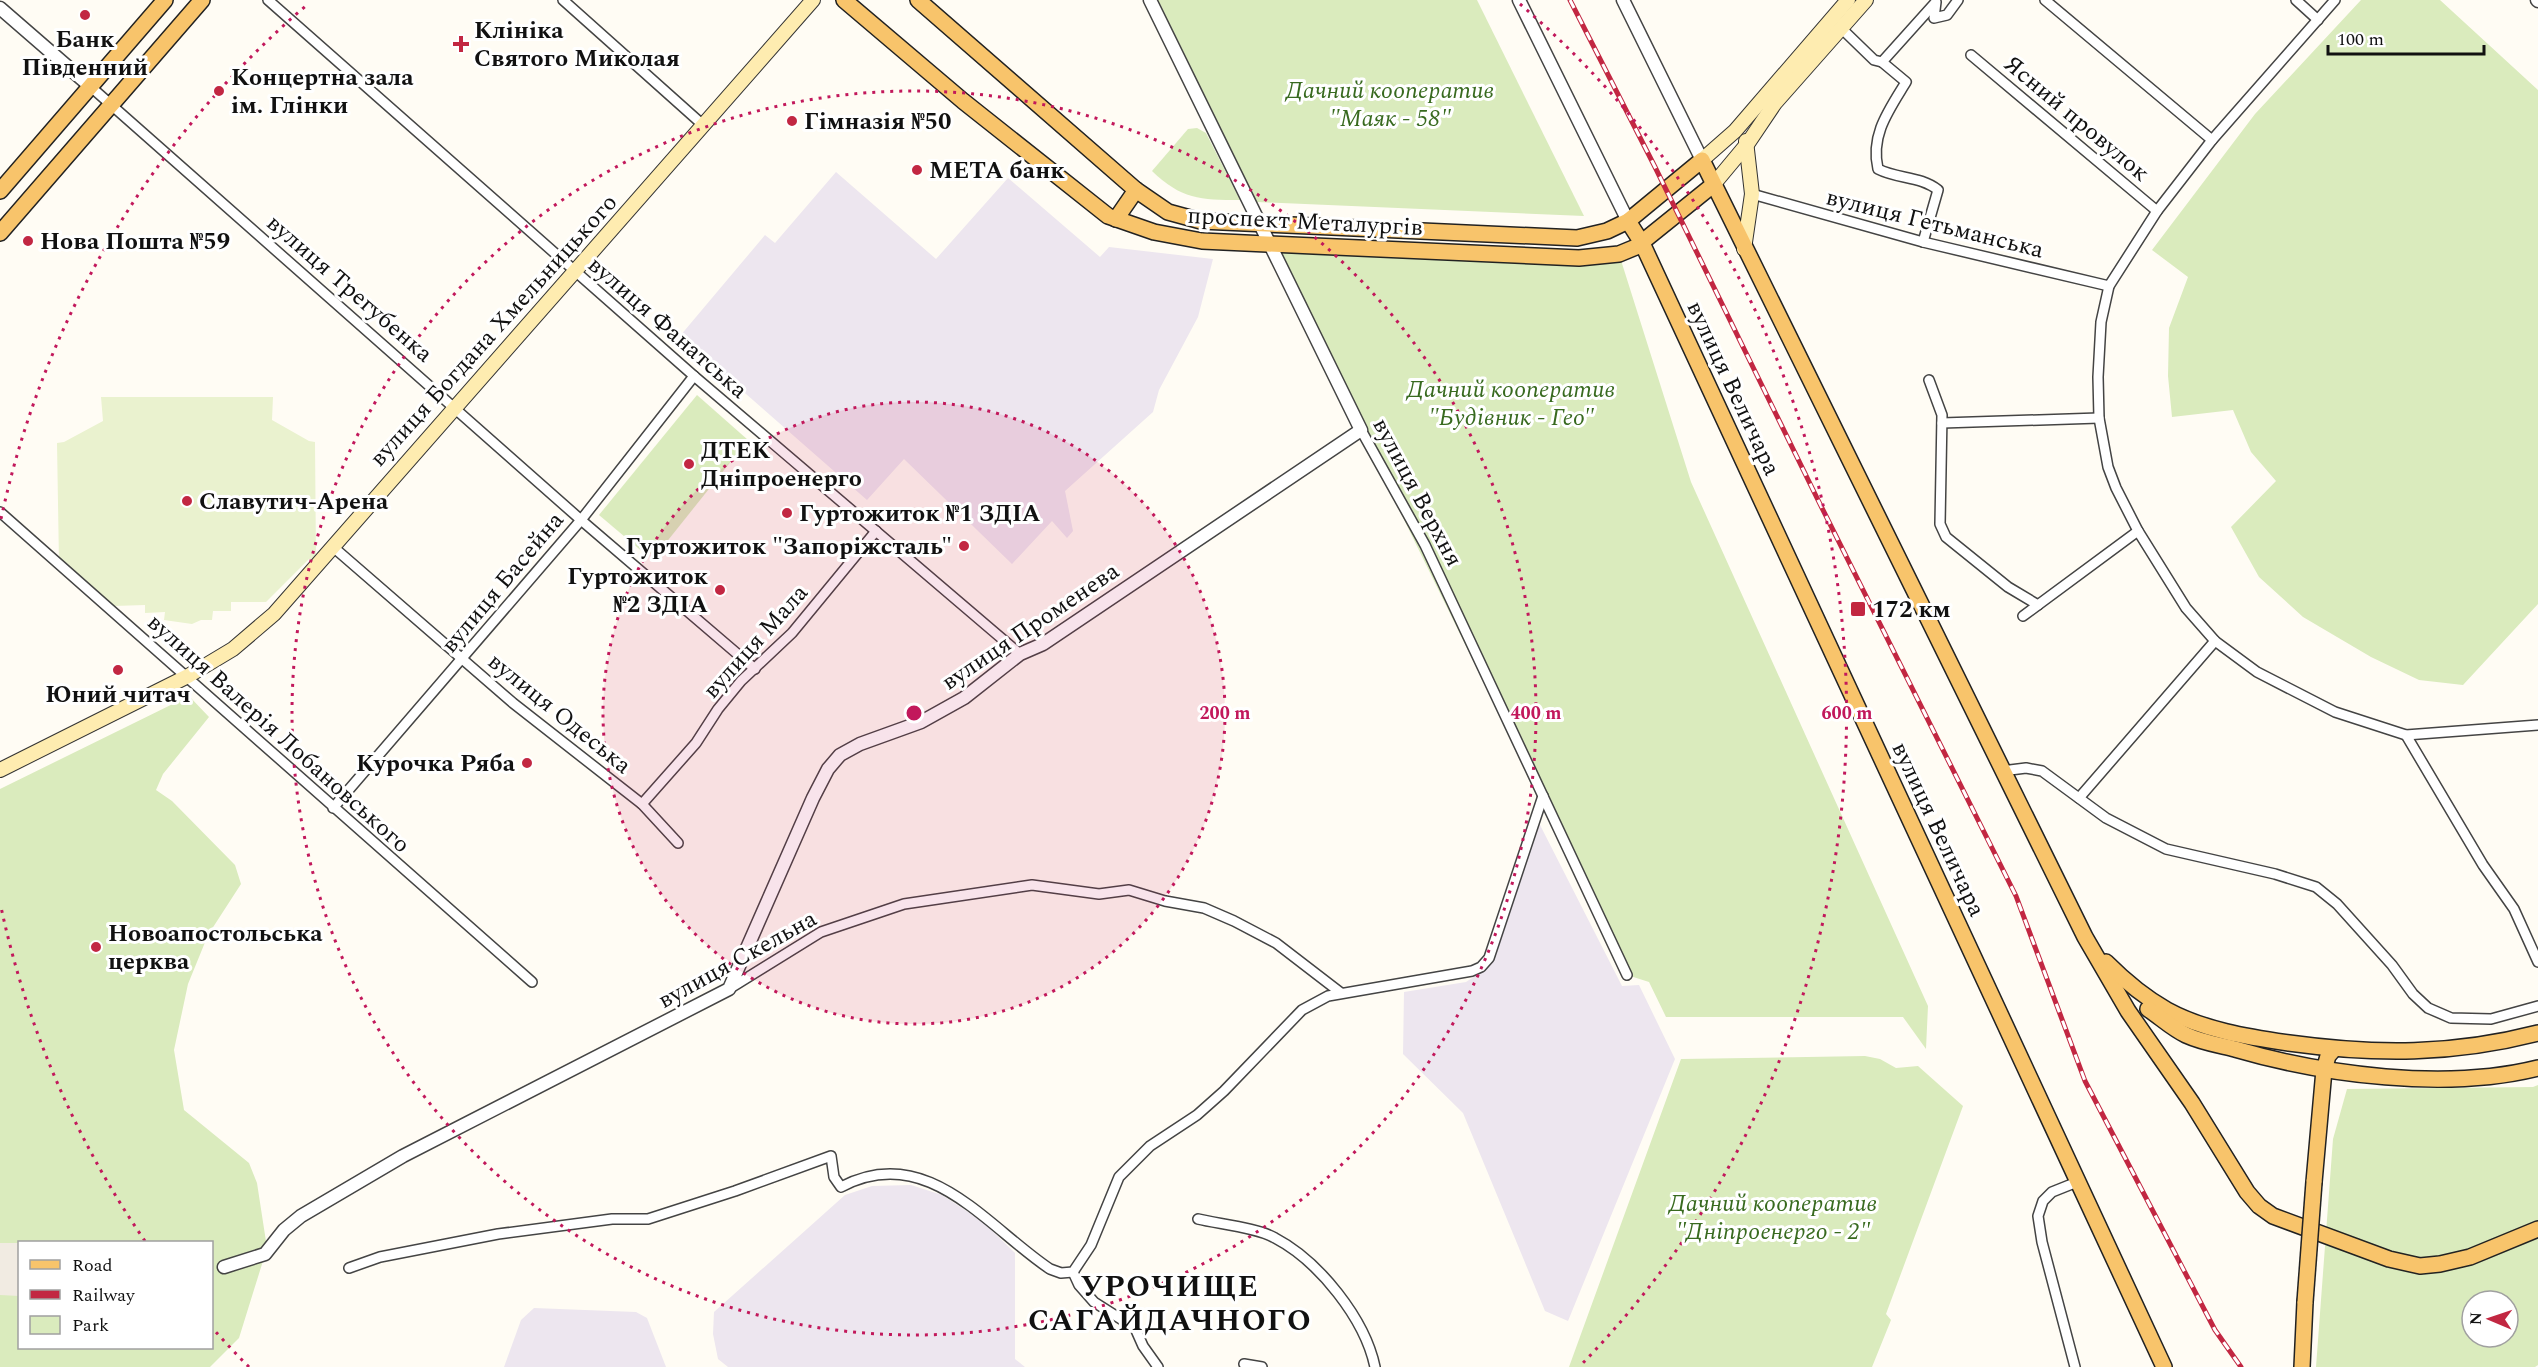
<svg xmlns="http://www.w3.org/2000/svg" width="2538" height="1367" font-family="Spectral,serif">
  <rect width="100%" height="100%" fill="#fffcf4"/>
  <!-- industrial -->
  <g fill="#ede6ef">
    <polygon points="836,172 936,259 1008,178 1100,257 1109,247 1213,259 1198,317 1159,390 1153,412 1065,491 1073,531 1067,538 1052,521 1012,564 904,459 867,500 680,336 765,235 775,243"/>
    <polygon points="1539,823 1622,986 1639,985 1675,1059 1568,1321 1545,1311 1463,1113 1403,1054 1404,992 1466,982 1490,966"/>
    <polygon points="911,1185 942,1195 982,1221 1015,1253 1015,1359 1025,1367 728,1367 718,1359 713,1334 714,1312 845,1195 872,1186"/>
    <polygon points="534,1308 636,1312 647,1318 666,1367 504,1367 521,1320"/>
  </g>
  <!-- green -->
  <g fill="#daebbd" fill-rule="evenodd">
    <polygon points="1158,0 1477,0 1584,216 1257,202"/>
    <polygon points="2361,0 2440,0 2538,90 2538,604 2463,685 2419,680 2371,657 2303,617 2259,577 2231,527 2276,481 2251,452 2233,410 2172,417 2168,376 2169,328 2188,277 2152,250 2255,114"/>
    <path d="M1197,128L1206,133L1240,200C1200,200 1181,199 1152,171L1188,129Z"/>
    <polygon points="1269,244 1619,254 1691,482 1928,1006 1926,1049 1903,1017 1666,1017 1649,982 1627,975"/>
    <polygon points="697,395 748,440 657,554 644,553 599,515"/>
    <path d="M189,696L209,717L163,774L156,790L172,801L235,865L241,884L208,935L188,984L174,1050L184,1110L249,1163L257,1183L267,1248L239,1338L210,1367H0V789ZM20,1242H212V1348H20Z"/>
    <polygon points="1865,1056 1880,1059 1896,1068 1918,1066 1963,1106 1886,1314 1891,1320 1872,1367 1569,1367 1681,1059"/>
    <path d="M2538,1085V1365L2535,1367H2316L2333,1139L2347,1089L2533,1087ZM2472,1301H2508V1337H2472Z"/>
  </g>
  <!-- pitch -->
  <polygon fill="#eaf2cf" points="101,397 273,397 272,420 309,441 315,442 316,560 309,559 266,602 231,602 231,611 213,611 212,620 201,620 192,624 164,620 165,612 145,613 145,605 114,606 63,564 59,563 57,443 64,442 103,421"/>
  <!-- plaza -->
  <polygon fill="#f1ebe2" points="0,1243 19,1243 19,1296 0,1295"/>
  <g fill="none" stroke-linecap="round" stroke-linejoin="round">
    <!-- minor casing -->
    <g stroke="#444" stroke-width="12">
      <g id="minor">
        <polyline points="268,0 694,376 1020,654"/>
        <polyline points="563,0 703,125"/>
        <polyline points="2045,0 2212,140"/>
        <polyline points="2296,0 2318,20"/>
        <polyline points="2335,0 2212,140 2157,211 2109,286 2101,322 2098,377 2099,418 2108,467 2116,488 2138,531 2186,608 2215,641 2257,672 2335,712 2406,735 2538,725"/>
        <polyline points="1936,2 1934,18 1947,15 1958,0"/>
        <polyline points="1841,28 1874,60 1882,62 1935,3"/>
        <polyline points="1971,55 2157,211"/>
        <path d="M1882,62L1906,82C1889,110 1870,135 1878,169C1897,179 1921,176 1938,190L1923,242"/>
        <polyline points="91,87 581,520 755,669"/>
        <polyline points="1752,194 1923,242 2109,286"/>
        <polyline points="1929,380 1942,415 1940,524 1946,537 2008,587 2038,605"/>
        <polyline points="1942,423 2099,418"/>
        <polyline points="1361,430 1425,545 1627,975"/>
        <polyline points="0,512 532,982"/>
        <polyline points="332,546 513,703 642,804 678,843"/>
        <polyline points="2023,616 2138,531"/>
        <polyline points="2406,735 2483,865 2514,909 2538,962"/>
        <polyline points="2002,771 2026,768 2042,771 2106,818 2166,849 2275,874 2316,887 2337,904 2392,965 2413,994 2428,1008 2451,1018 2491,1019 2538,1006"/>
        <polyline points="2079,798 2215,641"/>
        <polyline points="642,804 696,743 718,709 741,681 792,633 876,531"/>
        <polyline points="333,808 581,520 694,376"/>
        <polyline points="729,989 821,932 904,904 1032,885 1099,894 1129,890 1165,901 1204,908 1234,921 1276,943 1341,993"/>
        <path d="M1198,1219C1219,1224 1258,1228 1275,1238C1319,1261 1365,1319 1375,1367"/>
        <path d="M349,1268L380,1257L498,1234L612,1219H648L735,1191L831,1156L834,1177L841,1187C927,1141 987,1227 1050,1269L1061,1273L1073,1272L1091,1245L1119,1177L1150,1146L1197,1115L1224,1091L1302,1010L1328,996L1472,971L1481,967L1489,958L1543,796"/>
        <polyline points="1073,1272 1079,1285 1094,1302 1135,1328 1143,1346 1158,1367"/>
        <polyline points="1244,1364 1262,1367"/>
        <polyline points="2075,1367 2042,1242 2038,1216 2043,1201 2052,1192 2077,1182"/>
      </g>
    </g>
    <!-- tertiary casing -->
    <g stroke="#444" stroke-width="15">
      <g id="tertiary">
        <polyline points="1519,0 1628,221"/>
        <polyline points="1623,0 1702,160"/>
        <polyline points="2537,0 2538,1"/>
        <polyline points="0,8 91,87"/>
        <polyline points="224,1267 265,1254 284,1230 301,1216 403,1156 729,989 813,798 828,769 840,755 860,744 921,722 964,698 1020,654 1043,644 1361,430 1150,0"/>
      </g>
    </g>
    <!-- secondary casing -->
    <g stroke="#333" stroke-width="16">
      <g id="secondary">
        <polyline points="1702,160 1735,131 1848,0"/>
        <polyline points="1713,185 1748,143 1775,103 1866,0"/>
        <polyline points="1744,249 1752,194 1746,141"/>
        <polyline points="0,770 188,676 233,649 274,614 813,0"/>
      </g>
    </g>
    <!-- primary casing -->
    <g stroke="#222" stroke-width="18">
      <g id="primary">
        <polyline points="844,0 963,101 1108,216 1154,232 1202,241 1579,258 1619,254 1636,247 1713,185"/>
        <polyline points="918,0 1136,190 1168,212 1201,221 1577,238 1607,231 1628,221 1702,160 2085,937 2128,1011 2192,1103 2247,1192 2259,1206 2273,1216 2389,1259 2420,1266 2440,1264 2470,1257 2538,1229"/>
        <polyline points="0,191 165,0"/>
        <polyline points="1116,219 1136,190"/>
        <polyline points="1628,221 1642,243 2164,1367"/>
        <polyline points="0,233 202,0"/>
        <path d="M2106,962C2124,980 2144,997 2167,1010C2204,1030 2247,1037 2289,1043C2376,1055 2453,1055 2538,1033"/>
        <path d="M2148,1009C2160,1017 2173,1029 2186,1035C2201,1042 2219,1045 2235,1049C2324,1075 2446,1091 2538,1068"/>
        <polyline points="2314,1182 2324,1070 2328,1056 2334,1049"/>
        <polyline points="2302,1367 2305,1302"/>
      </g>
    </g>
    <!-- minor -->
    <use href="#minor" stroke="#fff" stroke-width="9"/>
    <!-- tertiary -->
    <use href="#tertiary" stroke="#fff" stroke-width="12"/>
    <!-- secondary -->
    <use href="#secondary" stroke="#feecb0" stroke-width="14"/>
    <!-- primary -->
    <use href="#primary" stroke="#f8c46b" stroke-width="15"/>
    <!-- rail casing -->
    <g stroke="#c22742" stroke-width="5">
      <polyline id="rail" points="1570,0 1655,167 1818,500 2016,896 2085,1081 2215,1330 2241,1367"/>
    </g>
    <!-- rail -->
    <use href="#rail" stroke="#fff" stroke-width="3" stroke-dasharray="9" stroke-linecap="butt"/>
    <!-- primary-bridge casing -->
    <g stroke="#222" stroke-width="18" stroke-linecap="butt">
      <polyline id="primary-bridge" points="2305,1302 2314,1182"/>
    </g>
    <!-- primary-bridge -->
    <use href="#primary-bridge" stroke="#f8c46b" stroke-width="15"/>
  </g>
  <!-- distance rings -->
  <circle cx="914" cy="713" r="311" fill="#c2185b" fill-opacity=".12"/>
  <g fill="none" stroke="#c2185b" stroke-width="3" stroke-dasharray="3 6">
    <circle cx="914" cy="713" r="311"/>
    <circle cx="914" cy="713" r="622"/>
    <path d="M249 1367A933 933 0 0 1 215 1331M145 1241A933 933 0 0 1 1 907M1 519A933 933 0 0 1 308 4M1520 4A933 933 0 0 1 1579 1367"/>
  </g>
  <!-- markers -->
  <g fill="#c22742" stroke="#fff" stroke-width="2">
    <circle cx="85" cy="15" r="6"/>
    <path d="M458 35h6v6h6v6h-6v6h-6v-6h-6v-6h6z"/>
    <circle cx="219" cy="91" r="6"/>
    <circle cx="792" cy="121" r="6"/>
    <circle cx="917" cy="170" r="6"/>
    <circle cx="28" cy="241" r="6"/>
    <circle cx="689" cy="464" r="6"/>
    <circle cx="187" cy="501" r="6"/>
    <circle cx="787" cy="513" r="6"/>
    <circle cx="964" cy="546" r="6"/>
    <circle cx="720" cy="590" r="6"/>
    <rect x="1850" y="601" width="16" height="16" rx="3"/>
    <circle cx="118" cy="670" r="6"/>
    <circle cx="527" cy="763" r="6"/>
    <circle cx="96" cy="947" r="6"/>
  </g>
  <g text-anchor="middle" stroke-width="6" stroke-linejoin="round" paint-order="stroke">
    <!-- poi labels -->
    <g font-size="24" font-weight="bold" fill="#111" stroke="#fff" text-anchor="start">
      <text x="474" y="38">Клініка<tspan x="474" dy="28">Святого Миколая</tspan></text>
      <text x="85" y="47" text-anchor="middle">Банк<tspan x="85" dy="28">Південний</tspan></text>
      <text x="231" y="85">Концертна зала<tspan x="231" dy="28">ім. Глінки</tspan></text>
      <text x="804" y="129">Гімназія №50</text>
      <text x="929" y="178">МЕТА банк</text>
      <text x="40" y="249">Нова Пошта №59</text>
      <text x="701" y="458">ДТЕК<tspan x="701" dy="28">Дніпроенерго</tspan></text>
      <text x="199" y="509">Славутич-Арена</text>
      <text x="799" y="521">Гуртожиток №1 ЗДІА</text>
      <text x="952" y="554" text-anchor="end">Гуртожиток "Запоріжсталь"</text>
      <text x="708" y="584" text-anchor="end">Гуртожиток<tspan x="708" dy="28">№2 ЗДІА</tspan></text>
      <text x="1872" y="617">172 км</text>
      <text x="118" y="702" text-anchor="middle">Юний читач</text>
      <text x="515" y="771" text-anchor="end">Курочка Ряба</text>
      <text x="108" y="941">Новоапостольська<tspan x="108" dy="28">церква</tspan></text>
    </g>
    <!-- park labels -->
    <g font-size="24" font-style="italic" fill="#386a1f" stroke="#fff">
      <text x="1390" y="98">Дачний кооператив<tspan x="1390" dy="28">"Маяк - 58"</tspan></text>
      <text x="1511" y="397">Дачний кооператив<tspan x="1511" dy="28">"Будівник - Гео"</tspan></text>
      <text x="1773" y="1211">Дачний кооператив<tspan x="1773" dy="28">"Дніпроенерго - 2"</tspan></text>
    </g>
    <!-- street labels -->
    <g font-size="24" fill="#111" stroke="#fff">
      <text transform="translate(2077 118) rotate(40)" y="8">Ясний провулок</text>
      <text transform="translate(1305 221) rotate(3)" y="8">проспект Металургів</text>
      <text transform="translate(1935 223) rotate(14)" y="8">вулиця Гетьманська</text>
      <text transform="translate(350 288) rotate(41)" y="8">вулиця Трегубенка</text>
      <text transform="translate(668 327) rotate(41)" y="8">вулиця Фанатська</text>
      <text transform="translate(493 330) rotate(-48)" y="8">вулиця Богдана Хмельницького</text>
      <text transform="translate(1734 388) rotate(65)" y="8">вулиця Величара</text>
      <text transform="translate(1418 492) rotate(62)" y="8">вулиця Верхня</text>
      <text transform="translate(502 582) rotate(-50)" y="8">вулиця Басейна</text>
      <text transform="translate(1030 626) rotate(-34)" y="8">вулиця Променева</text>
      <text transform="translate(755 641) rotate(-48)" y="8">вулиця Мала</text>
      <text transform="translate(560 713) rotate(39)" y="8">вулиця Одеська</text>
      <text transform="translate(279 733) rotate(42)" y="8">вулиця Валерія Лобановського</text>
      <text transform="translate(1939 829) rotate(65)" y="8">вулиця Величара</text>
      <text transform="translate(737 959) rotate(-29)" y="8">вулиця Скельна</text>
    </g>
    <!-- district labels -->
    <g font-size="30" font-weight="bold" letter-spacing="1.5" fill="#111" stroke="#fff">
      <text x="1170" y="1296">УРОЧИЩЕ<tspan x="1170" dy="34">САГАЙДАЧНОГО</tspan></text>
    </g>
  </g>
  <circle cx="914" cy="713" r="9" fill="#c2185b" stroke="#fff" stroke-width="3"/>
  <g font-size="18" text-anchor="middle" font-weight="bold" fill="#c2185b" stroke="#fff" stroke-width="6" stroke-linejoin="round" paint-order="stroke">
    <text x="1225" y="719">200 m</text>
    <text x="1536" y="719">400 m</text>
    <text x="1847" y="719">600 m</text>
  </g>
  <!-- legend -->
  <rect x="18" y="1241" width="195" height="108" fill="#ffffff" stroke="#a0a0a0" stroke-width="1.5"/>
  <rect x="30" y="1260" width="30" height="9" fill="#f8c46b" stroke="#a0a0a0" stroke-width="1.5"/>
  <text x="72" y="1271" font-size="18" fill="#111111">Road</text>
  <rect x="30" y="1290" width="30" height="9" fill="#c22742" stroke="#a0a0a0" stroke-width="1.5"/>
  <text x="72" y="1301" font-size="18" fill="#111111">Railway</text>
  <rect x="30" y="1316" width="30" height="18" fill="#daebbd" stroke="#a0a0a0" stroke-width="1.5"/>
  <text x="72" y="1331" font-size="18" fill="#111111">Park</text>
  <!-- north arrow -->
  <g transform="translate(2490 1319) rotate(272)"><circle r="28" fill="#ffffff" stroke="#a0a0a0" stroke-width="1.5"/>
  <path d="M0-4.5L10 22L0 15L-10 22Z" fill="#c22742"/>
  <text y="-9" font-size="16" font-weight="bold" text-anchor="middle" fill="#111111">N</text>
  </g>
  <!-- scale -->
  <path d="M2328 45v9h156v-9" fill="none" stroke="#111111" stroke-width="3"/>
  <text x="2337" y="45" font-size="18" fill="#111111" stroke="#ffffff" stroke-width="4.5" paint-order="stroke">100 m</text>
</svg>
